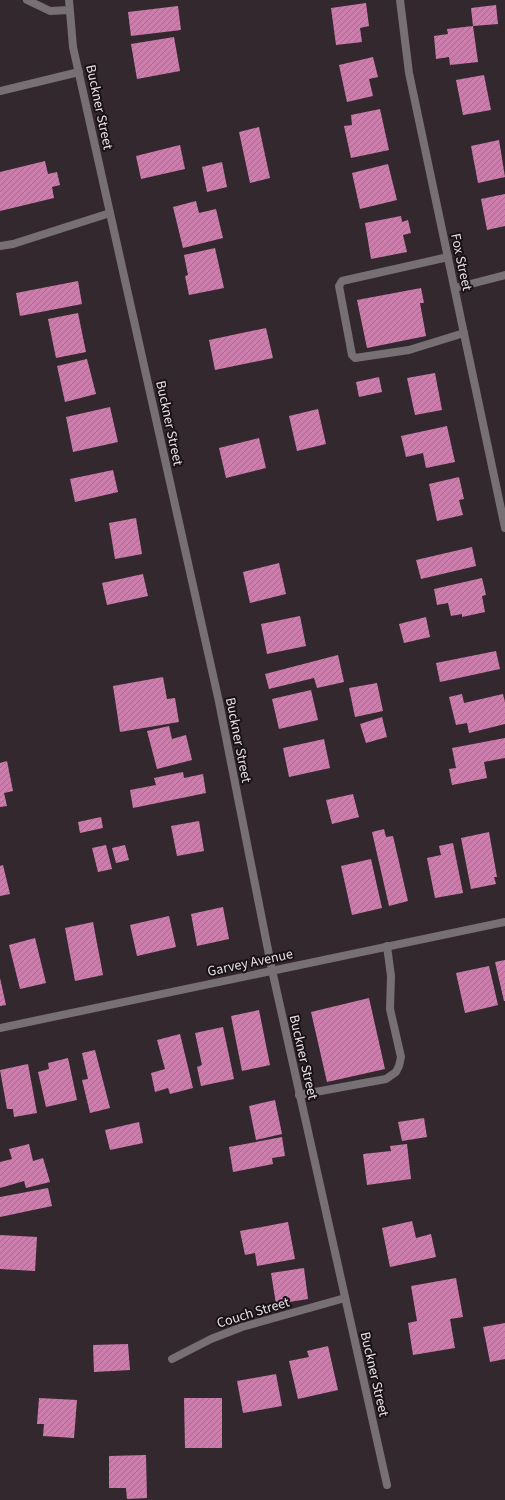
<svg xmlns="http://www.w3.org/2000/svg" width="505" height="1500" font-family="'Source Sans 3',sans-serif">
  <defs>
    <pattern id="building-hatch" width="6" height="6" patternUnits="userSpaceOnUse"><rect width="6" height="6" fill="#cb7eac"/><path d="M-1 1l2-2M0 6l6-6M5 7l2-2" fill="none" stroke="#a36c8d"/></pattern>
  </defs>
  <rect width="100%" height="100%" fill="#34282f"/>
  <!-- building -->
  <g fill="url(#building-hatch)">
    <polygon points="366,3 369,26 360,28 362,42 336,45 331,8"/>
    <polygon points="496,5 498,24 473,26 478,62 450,65 449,57 436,59 434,36 448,34 447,29 473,26 471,8"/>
    <polygon points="178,6 181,30 131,36 128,12"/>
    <polygon points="174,37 180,71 137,79 131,44"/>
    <polygon points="373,57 378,77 369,79 373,96 347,102 339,65"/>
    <polygon points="484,75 491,110 463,115 456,80"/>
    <polygon points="380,109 389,150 351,158 344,126 352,125 351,115"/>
    <polygon points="259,127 270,178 250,183 239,132"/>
    <polygon points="499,140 505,177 478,183 471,146"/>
    <polygon points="180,145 185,169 141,179 136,156"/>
    <polygon points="45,161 48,174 57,172 60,185 52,187 54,198 0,211 0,172"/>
    <polygon points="222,162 227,187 207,192 202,167"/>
    <polygon points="388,164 397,200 360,209 352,173"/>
    <polygon points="505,194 505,226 487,230 481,199"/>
    <polygon points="196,201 199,213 216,209 223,238 183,248 173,207"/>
    <polygon points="401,216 402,222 408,220 411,233 403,235 407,252 371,259 365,223"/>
    <polygon points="215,248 224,288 189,295 185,276 188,275 184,255"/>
    <polygon points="78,281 82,304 20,316 16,293"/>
    <polygon points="421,288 424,303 420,303 426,336 367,348 357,300"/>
    <polygon points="78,313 86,352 56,358 48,319"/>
    <polygon points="266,328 273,358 215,370 209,340"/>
    <polygon points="87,359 96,394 65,402 57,366"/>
    <polygon points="435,373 442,410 415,415 407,378"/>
    <polygon points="379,377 382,392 359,397 356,382"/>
    <polygon points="110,407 118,442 73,452 66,417"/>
    <polygon points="318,409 326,444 297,451 289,416"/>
    <polygon points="447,426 455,462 426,468 423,453 406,457 401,436"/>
    <polygon points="259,438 266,468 226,478 219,448"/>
    <polygon points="113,470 118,492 75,502 70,479"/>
    <polygon points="459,477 464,499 459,500 463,515 437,521 429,484"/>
    <polygon points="136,518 142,554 115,559 109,523"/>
    <polygon points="472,547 476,566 421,579 416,560"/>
    <polygon points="279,563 286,594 250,603 243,572"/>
    <polygon points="143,574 148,596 107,605 102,583"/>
    <polygon points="482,578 486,595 482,596 485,612 462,617 462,614 451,616 448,603 437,605 434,589"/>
    <polygon points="300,616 306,646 267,654 261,624"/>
    <polygon points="426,617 430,637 404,643 399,624"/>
    <polygon points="496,651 500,669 440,682 436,663"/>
    <polygon points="338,655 344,682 317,688 314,678 269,689 265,674"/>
    <polygon points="163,677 167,699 175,698 179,722 120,732 113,686"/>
    <polygon points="377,683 383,711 355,717 349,688"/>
    <polygon points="311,690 318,720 279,729 272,699"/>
    <polygon points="462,694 464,703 503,694 505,702 505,724 469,733 467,723 456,725 449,697"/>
    <polygon points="382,717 387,737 366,743 360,724"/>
    <polygon points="169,726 172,739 186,735 192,760 157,769 147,731"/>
    <polygon points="505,738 505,758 484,762 487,778 452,785 449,769 456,768 452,748"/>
    <polygon points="324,739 330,768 289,777 283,748"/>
    <polygon points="7,761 13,791 4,793 7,806 0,807 0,763"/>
    <polygon points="183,772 184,778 203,774 206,793 133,808 130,790 156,785 154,778"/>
    <polygon points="353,794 359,817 332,824 326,800"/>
    <polygon points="101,817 103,828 80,833 78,822"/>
    <polygon points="199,821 204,851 177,856 171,826"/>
    <polygon points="384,829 386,837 393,836 408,901 389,906 372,832"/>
    <polygon points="489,832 497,877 494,877 496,884 471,889 461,838"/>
    <polygon points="453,843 463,893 435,898 427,858 441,855 439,846"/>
    <polygon points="106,845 112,869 98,872 92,848"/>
    <polygon points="125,845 129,860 116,863 112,848"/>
    <polygon points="371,859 382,908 352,915 341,866"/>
    <polygon points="3,865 10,894 0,896 0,866"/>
    <polygon points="223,907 229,939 197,946 191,914"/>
    <polygon points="169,916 176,947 137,956 130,925"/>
    <polygon points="93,922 103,975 75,981 65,928"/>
    <polygon points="35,938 46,983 20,989 9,945"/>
    <polygon points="505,960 505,1001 504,1001 495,962"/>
    <polygon points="489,966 498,1005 465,1013 456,973"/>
    <polygon points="0,978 6,1005 0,1006"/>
    <polygon points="369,998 385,1069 327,1082 311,1012"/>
    <polygon points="259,1010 270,1065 242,1071 231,1016"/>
    <polygon points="223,1027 234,1079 201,1086 197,1067 202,1065 195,1033"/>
    <polygon points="180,1034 193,1088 170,1094 168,1088 155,1092 151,1073 165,1069 157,1040"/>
    <polygon points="95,1050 110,1108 90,1113 82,1080 88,1079 82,1053"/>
    <polygon points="68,1058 77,1100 46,1107 38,1072 49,1069 48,1063"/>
    <polygon points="28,1064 37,1113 14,1117 13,1109 7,1109 0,1070"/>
    <polygon points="275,1100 282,1134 256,1140 249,1106"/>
    <polygon points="424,1118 427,1137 402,1141 398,1122"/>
    <polygon points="139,1122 143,1143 110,1150 105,1130"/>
    <polygon points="282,1137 285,1156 272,1158 273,1164 233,1172 229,1147"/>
    <polygon points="29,1144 33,1161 43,1158 50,1182 26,1188 24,1181 0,1188 0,1162 12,1159 9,1149"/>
    <polygon points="407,1144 411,1179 367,1185 363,1154 391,1151 390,1146"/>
    <polygon points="48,1188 52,1206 0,1217 0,1197"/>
    <polygon points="412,1221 416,1238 431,1234 436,1257 390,1267 382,1228"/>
    <polygon points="288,1222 295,1259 257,1266 255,1253 245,1255 240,1231"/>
    <polygon points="0,1235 37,1237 35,1271 0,1269"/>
    <polygon points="304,1268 308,1299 276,1304 271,1273"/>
    <polygon points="456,1278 463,1317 450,1319 455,1348 413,1355 408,1323 417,1321 411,1286"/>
    <polygon points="505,1323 505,1359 490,1362 483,1327"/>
    <polygon points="128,1344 130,1370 94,1372 93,1345"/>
    <polygon points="328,1346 338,1390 298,1399 289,1361 309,1357 307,1351"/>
    <polygon points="276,1374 282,1406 243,1413 237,1381"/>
    <polygon points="39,1398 77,1400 74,1438 43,1436 44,1424 37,1424"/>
    <polygon points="184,1398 222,1398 222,1448 185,1448"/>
    <polygon points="146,1455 147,1498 127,1499 126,1488 109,1488 109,1456"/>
  </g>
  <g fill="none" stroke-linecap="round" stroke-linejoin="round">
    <!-- lane -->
    <g stroke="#766f73" stroke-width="8">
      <polyline points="0,91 79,72"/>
      <polyline points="0,246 13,244 110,213"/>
      <polyline points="448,257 342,281 339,286 352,355 355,358 409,350 464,333"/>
      <polyline points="455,288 505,275"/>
      <polyline points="299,1095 386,1079 396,1072 399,1066 401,1057 390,1009 391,976 387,946"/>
    </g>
    <!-- street -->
    <g stroke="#766f73" stroke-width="8">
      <polyline points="27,0 50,11 69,10"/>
      <polyline points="69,0 73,47 219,702 272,970 387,1485"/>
      <polyline points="400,0 409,73 505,528"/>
      <polyline points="0,1028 505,922"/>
      <polyline points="172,1359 211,1339 242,1327 345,1298"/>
    </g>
  </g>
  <g text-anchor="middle" stroke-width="4" stroke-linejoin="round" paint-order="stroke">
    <!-- street labels -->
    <g font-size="14" fill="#e6dee2" stroke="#181216">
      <text transform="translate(100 107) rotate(78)" y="5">Buckner Street</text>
      <text transform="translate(462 262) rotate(78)" y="5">Fox Street</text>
      <text transform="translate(170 423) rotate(78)" y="5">Buckner Street</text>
      <text transform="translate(239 740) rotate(79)" y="5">Buckner Street</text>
      <text transform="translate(250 962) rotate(-12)" y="5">Garvey Avenue</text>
      <text transform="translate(304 1057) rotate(77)" y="5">Buckner Street</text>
      <text transform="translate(253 1312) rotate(-17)" y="5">Couch Street</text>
      <text transform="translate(375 1374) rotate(77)" y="5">Buckner Street</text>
    </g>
  </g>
</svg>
